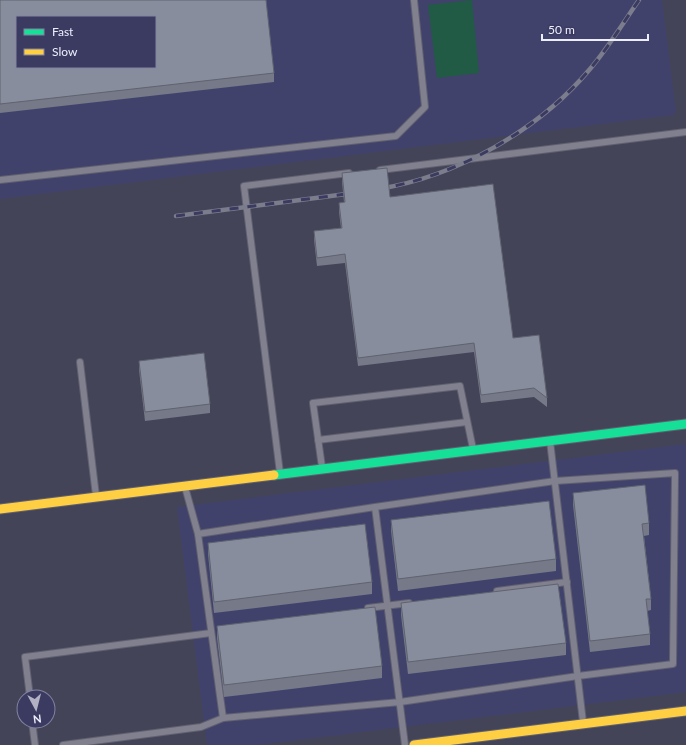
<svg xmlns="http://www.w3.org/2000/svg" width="686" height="745" font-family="Lato,sans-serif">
  <rect width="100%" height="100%" fill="#444459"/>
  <!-- built -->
  <g fill="#41426c" fill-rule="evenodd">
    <path d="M0,0H662L676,113L674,112V115L0,199ZM17,17H155V67H17Z"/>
    <polygon points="686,444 686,692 258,745 207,745 177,507"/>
  </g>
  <!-- green -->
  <polygon fill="#215b45" points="472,0 479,73 437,78 428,5"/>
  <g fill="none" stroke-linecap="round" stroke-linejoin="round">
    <!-- lane casing -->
    <g stroke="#606070" stroke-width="8">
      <g id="lane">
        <polyline points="380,170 686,132"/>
        <polyline points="0,180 396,136 425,107 414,0"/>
        <polyline points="80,362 96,496"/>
        <polyline points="318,440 467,422"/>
        <polyline points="550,441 583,722"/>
        <polyline points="322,467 313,403 460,386 473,449"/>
        <polyline points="280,473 244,186 349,173"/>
        <polyline points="185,487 198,534"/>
        <polyline points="375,507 555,481 675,473 673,664 578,676 400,702 223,718 198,534 375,507 405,745"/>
        <polyline points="497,591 567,582"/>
        <polyline points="368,608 409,603"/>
        <polyline points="30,697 25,657 211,633"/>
        <polyline points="32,721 35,745"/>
        <polyline points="63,745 201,727 223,718"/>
      </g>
    </g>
    <!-- fast casing -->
    <g stroke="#606070" stroke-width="11">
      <polyline id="fast" points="274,475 686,424"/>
    </g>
    <!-- slow casing -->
    <g stroke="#606070" stroke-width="11">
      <g id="slow">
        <polyline points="0,509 274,475"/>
        <polyline points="414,745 686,711"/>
      </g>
    </g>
    <!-- lane -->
    <use href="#lane" stroke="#80808f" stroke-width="6"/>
    <!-- fast -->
    <use href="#fast" stroke="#16e098" stroke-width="9"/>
    <!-- slow -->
    <use href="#slow" stroke="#ffcf43" stroke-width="9"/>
    <!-- rail casing -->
    <g stroke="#7b7c8c" stroke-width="4.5">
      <g id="rail">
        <path d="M378,189C456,177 539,130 590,69C608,48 623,23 639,0"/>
        <polyline points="176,216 354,193"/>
      </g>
    </g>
    <!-- rail -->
    <use href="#rail" stroke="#3b3b62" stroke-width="3" stroke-dasharray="9" stroke-linecap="butt"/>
  </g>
  <!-- wall -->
  <g fill="#757988">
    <polygon points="0,0 274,73 274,82 0,113"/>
    <polygon points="342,173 390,197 513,338 547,398 547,407 534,397 481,403 474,352 358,366 345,263 317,266 314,240 314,231 341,228 339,212 339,203 344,202 342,182"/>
    <polygon points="139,361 210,404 210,413 145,421 139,370"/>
    <polygon points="573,493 649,523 649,535 644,536 651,599 651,610 647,611 650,634 650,645 590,652 573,505"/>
    <polygon points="391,520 556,559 556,571 398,591 391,531"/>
    <polygon points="208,543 372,582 372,594 214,613 208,554"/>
    <polygon points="401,603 566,643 566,655 408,674 401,615"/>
    <polygon points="217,626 382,666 382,678 224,697 217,638"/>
  </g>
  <!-- building -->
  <g fill="#888d9e" stroke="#5f636f" fill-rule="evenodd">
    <path d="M0,0H266L274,73L0,104ZM17,17H155V67H17Z"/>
    <polygon points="387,168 390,197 493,184 513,338 539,335 547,398 534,388 481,395 474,343 358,358 345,254 317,258 314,231 342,228 339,203 345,202 342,173"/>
    <polygon points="204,353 210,404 145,412 139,361"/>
    <polygon points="645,485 649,523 642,524 651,599 646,599 650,634 590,641 573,493"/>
    <polygon points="549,501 556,559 398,579 391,520"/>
    <polygon points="365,524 372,582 214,602 208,543"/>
    <polygon points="558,584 566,643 408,662 401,603"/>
    <polygon points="375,607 382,666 224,685 217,626"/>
  </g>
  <!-- legend -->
  <rect x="16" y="16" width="140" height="52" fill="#3b3b62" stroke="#8283a0"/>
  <rect x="24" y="29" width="20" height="6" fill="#16e098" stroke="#8283a0"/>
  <text x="52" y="36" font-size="12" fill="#edeefd">Fast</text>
  <rect x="24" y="49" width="20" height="6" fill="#ffcf43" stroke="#8283a0"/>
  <text x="52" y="56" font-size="12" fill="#edeefd">Slow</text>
  <!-- north arrow -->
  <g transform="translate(36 709) rotate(173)"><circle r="19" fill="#3b3b62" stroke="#8283a0"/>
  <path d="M0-3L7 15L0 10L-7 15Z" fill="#b2b2c4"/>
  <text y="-6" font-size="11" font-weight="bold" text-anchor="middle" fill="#edeefd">N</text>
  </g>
  <!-- scale -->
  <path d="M542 34v6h106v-6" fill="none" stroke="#edeefd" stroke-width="2"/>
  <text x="548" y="34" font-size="12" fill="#edeefd" stroke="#3b3b62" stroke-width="3" paint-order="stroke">50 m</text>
</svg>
